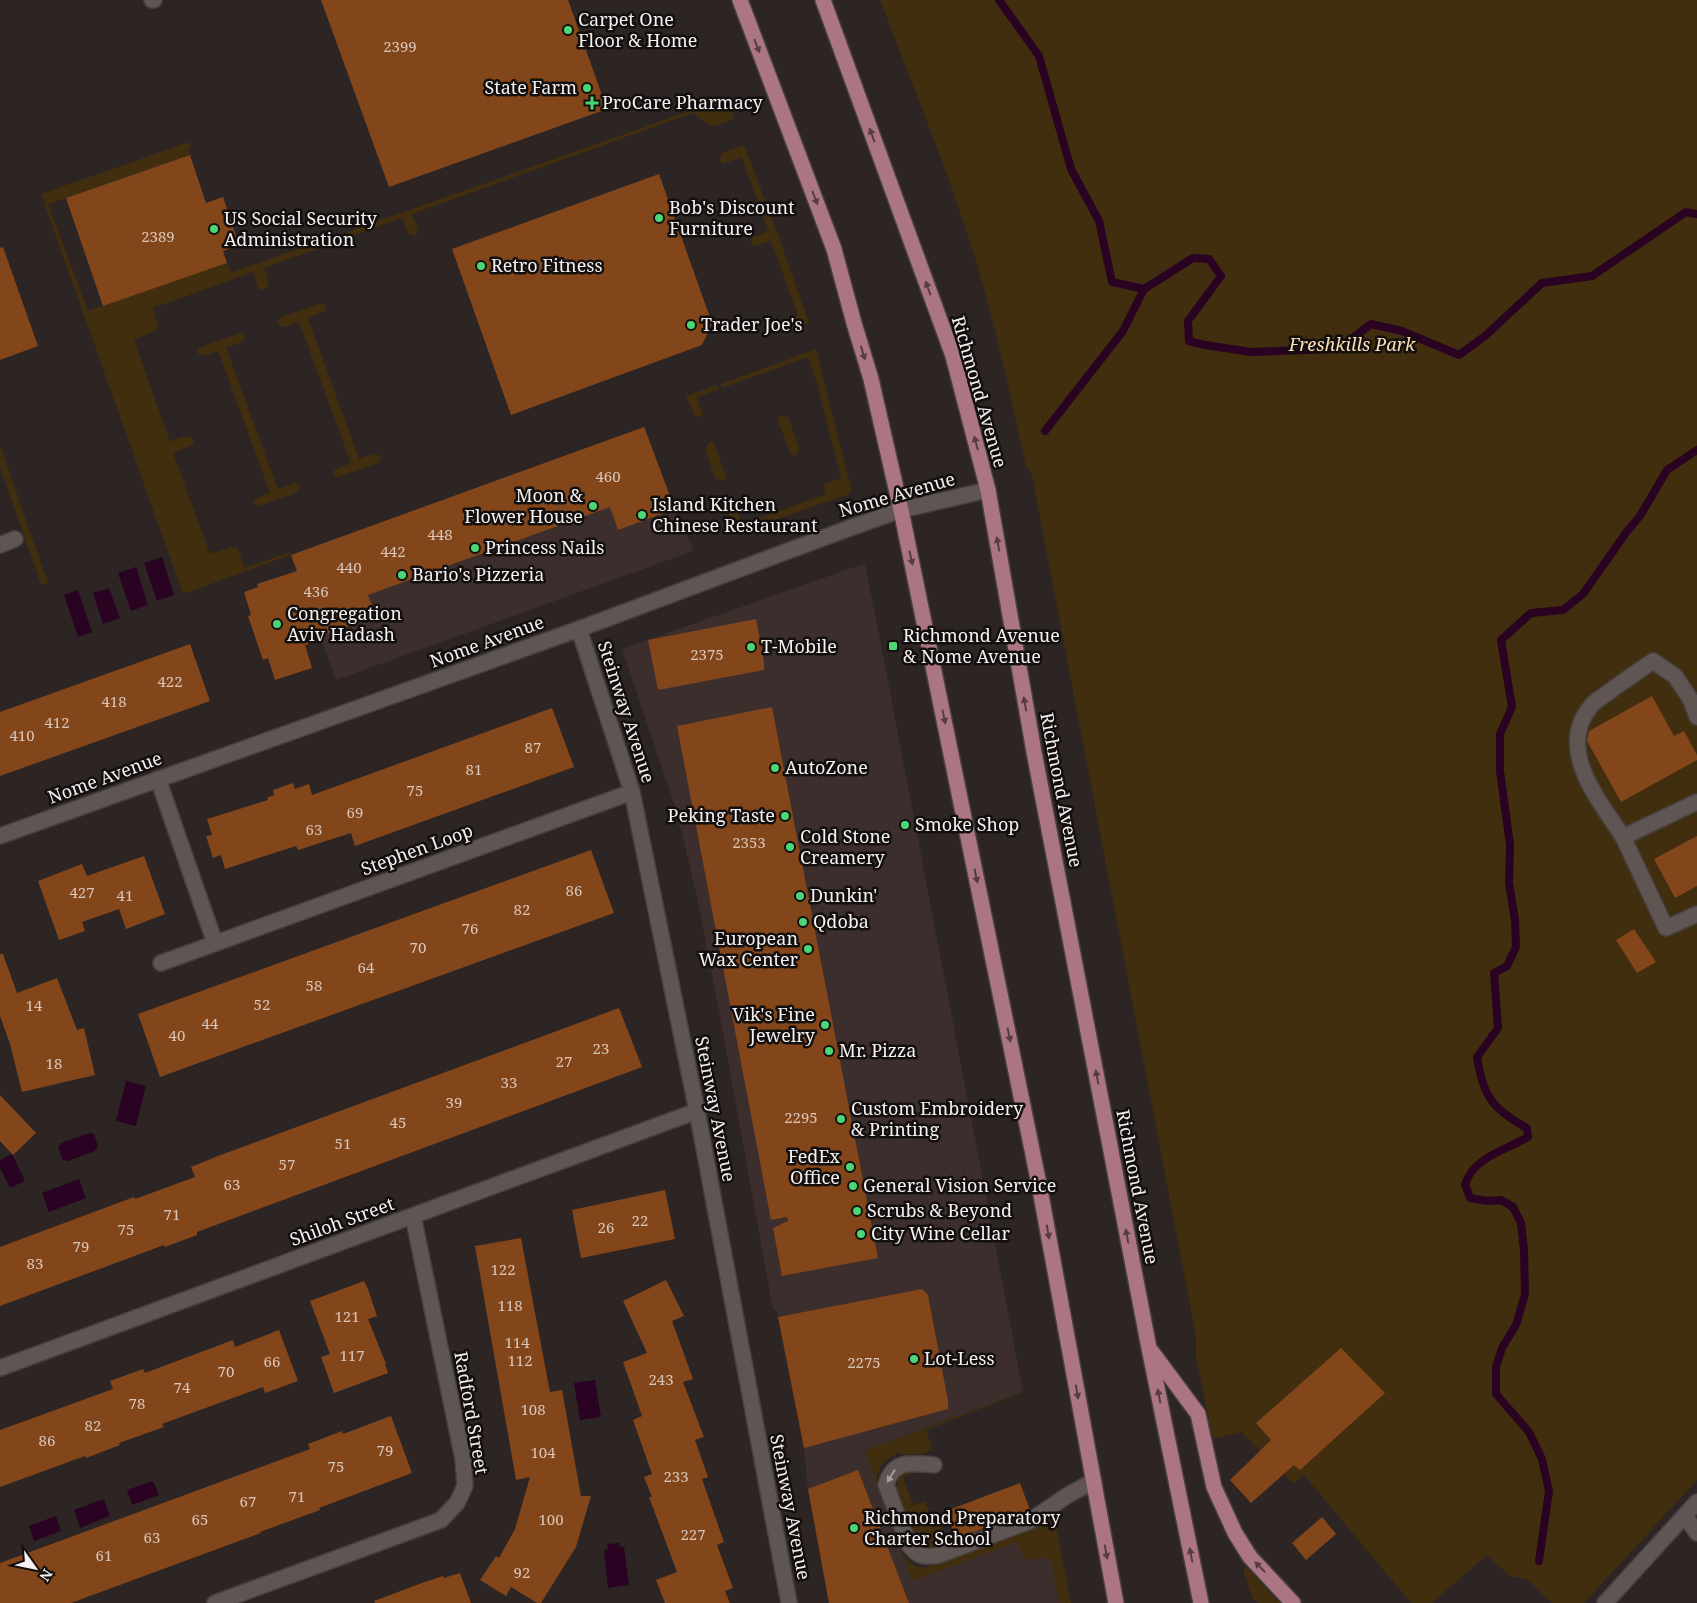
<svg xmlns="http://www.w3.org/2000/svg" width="1697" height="1603" font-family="'Noto Serif',serif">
  <rect width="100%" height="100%" fill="#2d2524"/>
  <!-- built -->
  <g fill="#3c2e2c">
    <polygon points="645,427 680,525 683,524 693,551 336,680 291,555"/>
    <polygon points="863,564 865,565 879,634 1023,1391 865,1451 912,1581 1056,1526 1071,1603 829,1603 808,1489 804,1448 777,1310 773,1310 718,1005 695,888 676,809 622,649"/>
  </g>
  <!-- green -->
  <g fill="#412e0e">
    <path d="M880,0H1697V1480L1584,1603H1552L1527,1579L1510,1576L1487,1555L1432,1603H1411L1304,1475L1293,1483L1241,1432L1213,1439L1196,1357V1337L1032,475L1026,466C1012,404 999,340 981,278C954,184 915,92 880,0Z"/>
    <path d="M727,98L734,119C709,128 714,130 693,113L412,214L418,229L417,234L415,236L408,233L402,218L264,268C266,276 274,288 261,290L258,288L253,272L153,308L158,325L157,330L134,340L170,442C178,439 187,432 194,440L193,443L190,446L173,453L210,554L230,547H237L245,568L290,552L291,555L183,594L41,194L189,142L191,147L188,149L190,155L48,204L88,311L227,263L231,272L247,267Z"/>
    <polygon points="744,145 779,237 809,323 787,331 781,327 779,322 798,315 771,241 755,246 750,242 753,237 768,231 742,157 723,164 720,160 722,153"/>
    <polygon points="322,303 326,306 324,311 308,318 359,459 374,454 379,455 381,458 378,463 338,477 333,476 334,470 351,463 299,322 284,327 278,325 277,322 281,317"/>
    <polygon points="240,333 244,334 244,341 226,348 278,489 294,483 299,484 300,487 296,493 258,506 253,504 254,500 270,492 218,351 203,356 197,353 198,349 201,347"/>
    <polygon points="816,349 852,491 849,494 736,534 728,511 734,504 743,524 826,494 823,484 841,478 815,377 808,357 725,387 722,388 721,384"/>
    <polygon points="717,385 719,389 697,397 703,416 700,417 695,416 686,396"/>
    <polygon points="780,416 788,417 799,448 798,453 792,457 777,419"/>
    <polygon points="713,441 727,478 727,479 722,481 715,478 705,449 708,443"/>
    <polygon points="0,445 48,583 41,585 0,467"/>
    <path d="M1024,1391V1392L926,1430L932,1447L931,1450C922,1456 911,1454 900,1454L898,1452H896L895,1455C881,1460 877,1471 877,1485L865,1451Z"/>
    <path d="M909,1470L919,1471L903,1477L913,1505L925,1501L930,1517L937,1515L945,1539L955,1536L956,1540L939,1547H929C931,1536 924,1530 913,1534L897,1488L899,1477Z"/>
    <path d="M1049,1518L1050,1528L1056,1526L1071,1603H1059L1050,1557L1027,1560L1022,1555L1017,1542L912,1581L903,1554C909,1563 915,1569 927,1567L1036,1527Z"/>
    <polygon points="1246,1567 1278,1601 1280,1603 1260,1603 1253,1600 1243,1570"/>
  </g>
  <!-- water -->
  <g fill="#290321">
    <polygon points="162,557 174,595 157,601 144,563"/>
    <polygon points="136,567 148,605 131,611 118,573"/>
    <polygon points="109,588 120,618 103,624 93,593"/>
    <polygon points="78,590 92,632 78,637 64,595"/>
    <polygon points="126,1081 146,1086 136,1126 116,1121"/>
    <polygon points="89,1133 94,1134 98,1146 95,1151 68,1161 63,1160 58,1148 61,1143"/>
    <polygon points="12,1154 25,1181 10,1188 0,1168 0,1160"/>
    <polygon points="79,1179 86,1198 49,1212 42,1193"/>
    <polygon points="595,1380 601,1417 580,1420 574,1383"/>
    <polygon points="153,1481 159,1495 132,1505 127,1490"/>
    <polygon points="104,1499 110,1516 80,1528 74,1510"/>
    <polygon points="56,1516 61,1531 34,1541 29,1526"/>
    <polygon points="619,1543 620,1547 624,1547 629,1585 608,1588 604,1550 608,1549 607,1544"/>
  </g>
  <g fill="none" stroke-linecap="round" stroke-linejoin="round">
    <!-- stream -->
    <g stroke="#290321" stroke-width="8">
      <polyline points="999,0 1039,56 1071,169 1099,221 1112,282 1144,289 1123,331 1045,431"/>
      <polyline points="1144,289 1193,258 1209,259 1221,276 1188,321 1189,341 1205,345 1251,352 1338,349 1371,324 1402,331 1459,355 1485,336 1542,283 1592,276 1686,212 1697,214"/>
      <path d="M1539,1561L1549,1491L1542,1459L1529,1432L1496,1394V1367L1502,1348L1516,1325L1525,1294L1524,1250L1521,1223L1513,1207L1501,1200L1487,1201L1470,1198L1465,1184C1467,1180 1469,1174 1473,1170C1485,1155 1511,1147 1528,1137L1527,1128C1492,1109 1483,1096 1477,1057L1498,1028L1494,973L1507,966L1516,947L1515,920L1509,883L1510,845L1500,771V734L1512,707L1501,640L1531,613L1563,610L1583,594L1628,530L1640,516L1667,470L1697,450"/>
    </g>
  </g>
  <!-- building -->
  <g fill="#83451a">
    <polygon points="321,0 568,0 607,109 389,187"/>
    <polygon points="190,155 206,203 223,197 239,245 223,251 227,263 103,306 66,198"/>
    <polygon points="659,174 712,323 702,345 511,415 452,249"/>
    <polygon points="3,247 38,346 0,360 0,248"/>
    <polygon points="644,427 675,509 618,530 610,507 368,595 376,616 308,641 309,644 305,645 312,668 275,680 268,658 263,660 248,616 251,615 244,592 258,587 257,584 297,571 291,555"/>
    <polygon points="756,619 764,662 764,670 658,690 648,640"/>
    <polygon points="190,644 210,701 0,776 0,712"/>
    <polygon points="1652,696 1674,736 1684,731 1697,755 1697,760 1621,802 1587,741 1589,731"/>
    <polygon points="772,707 878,1258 782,1276 773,1228 788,1221 787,1217 771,1220 677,726"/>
    <polygon points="552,708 574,767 355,846 351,833 298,850 296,846 225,869 221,855 213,858 206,836 212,835 207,819 268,800 267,798 274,795 273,790 293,783 295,789 309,784 312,795"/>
    <polygon points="1697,836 1697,886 1675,898 1654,859"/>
    <polygon points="591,850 614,913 160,1077 138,1014"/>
    <polygon points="144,856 165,914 126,929 119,909 82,922 85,931 59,940 38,881 82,864 87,876"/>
    <polygon points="1634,929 1656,962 1637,973 1616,940"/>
    <polygon points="0,954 3,954 17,993 57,978 77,1030 84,1028 95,1075 22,1092 10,1044 0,1016"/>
    <polygon points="619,1008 642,1067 197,1232 197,1235 165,1247 164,1245 0,1306 0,1247 134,1197 135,1199 195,1177 191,1167 218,1156"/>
    <polygon points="0,1095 36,1133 13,1155 0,1141"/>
    <polygon points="665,1190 675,1239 581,1258 572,1210"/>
    <polygon points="521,1238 550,1392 562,1390 581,1496 591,1496 576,1547 541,1603 537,1603 511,1587 506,1596 480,1580 496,1556 499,1558 515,1529 530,1477 516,1480 475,1246"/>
    <polygon points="666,1280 684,1316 672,1321 693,1379 683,1382 704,1437 695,1440 708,1477 702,1479 724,1542 717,1545 733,1588 725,1591 730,1603 665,1603 656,1580 677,1572 649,1497 652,1497 644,1477 652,1474 633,1420 642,1416 623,1362 647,1353 623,1301"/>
    <polygon points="364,1281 368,1289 377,1316 368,1319 386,1364 385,1364 388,1373 334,1393 321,1357 330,1354 310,1301"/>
    <polygon points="922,1289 928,1295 948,1401 948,1409 804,1448 778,1317"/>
    <polygon points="279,1330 298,1381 265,1393 263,1387 162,1424 164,1427 119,1443 120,1445 86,1458 85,1456 0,1487 0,1430 113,1389 110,1381 143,1369 145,1373 233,1340 235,1347"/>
    <polygon points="1341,1348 1385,1393 1300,1470 1294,1465 1251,1503 1230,1480 1271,1440 1256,1423"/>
    <polygon points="391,1416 412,1473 319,1508 320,1510 260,1532 261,1533 71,1603 0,1603 0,1563 310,1449 308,1444 342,1431 343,1434"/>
    <polygon points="858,1470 909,1603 829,1603 808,1489"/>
    <polygon points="1020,1483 1030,1510 956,1539 946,1511"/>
    <polygon points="1322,1517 1336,1534 1306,1560 1292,1543"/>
    <polygon points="460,1573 471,1603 375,1603 374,1601 422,1583 443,1576 444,1578"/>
  </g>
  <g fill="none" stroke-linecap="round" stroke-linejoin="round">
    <!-- minor casing -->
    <g stroke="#46403f" stroke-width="18">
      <g id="minor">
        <polyline points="152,0 154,0"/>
        <polyline points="0,545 15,539"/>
        <polyline points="579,629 632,792 697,1111 789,1603"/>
        <polyline points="158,779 215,943"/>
        <polyline points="1697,802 1623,837 1666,928 1697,914"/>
        <polyline points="0,836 579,629 847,529 901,510 988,490"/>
        <path d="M1623,837C1599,800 1555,749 1591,706C1595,701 1601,698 1606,694C1621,683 1637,672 1653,661L1675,676L1691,700L1697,717"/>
        <polyline points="161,963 632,792"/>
        <polyline points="0,1368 697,1111"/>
        <path d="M934,1465C912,1463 893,1459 886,1485L909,1545C918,1557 925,1558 939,1555L1030,1521L1068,1495L1094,1481"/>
        <polyline points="1685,1516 1697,1533"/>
        <polyline points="215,1603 441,1520 457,1503 465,1486 463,1459 413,1216"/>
        <polyline points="1605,1603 1697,1502"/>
      </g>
    </g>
    <!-- major casing -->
    <g stroke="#46403f" stroke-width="18">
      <g id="major">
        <polyline points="740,0 834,249 854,323 871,379 901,510 1039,1184 1116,1603"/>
        <polyline points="823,0 953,356 988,490 1034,752 1149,1348 1201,1603"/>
        <polyline points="1152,1352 1198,1414 1214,1487 1235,1533 1250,1557 1293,1603"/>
      </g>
    </g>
    <!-- minor -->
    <use href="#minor" stroke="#5f5654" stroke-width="15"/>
    <!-- major -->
    <use href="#major" stroke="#ac7582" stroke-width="15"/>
  </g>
  <!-- one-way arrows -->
  <defs><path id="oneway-solid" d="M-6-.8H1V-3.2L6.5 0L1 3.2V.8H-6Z" transform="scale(1.25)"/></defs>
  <g fill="#573d42">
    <use href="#oneway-solid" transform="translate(757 46) rotate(69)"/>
    <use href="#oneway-solid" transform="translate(872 135) rotate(-110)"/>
    <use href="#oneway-solid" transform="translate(815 198) rotate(69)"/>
    <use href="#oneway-solid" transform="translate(928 288) rotate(-110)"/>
    <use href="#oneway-solid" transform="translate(863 353) rotate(73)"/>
    <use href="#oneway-solid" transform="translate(976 443) rotate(-105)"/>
    <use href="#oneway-solid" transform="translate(998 544) rotate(-100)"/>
    <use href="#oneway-solid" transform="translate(911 558) rotate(78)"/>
    <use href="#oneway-solid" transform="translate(1025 704) rotate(-100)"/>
    <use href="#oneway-solid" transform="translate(944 717) rotate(78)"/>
    <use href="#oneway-solid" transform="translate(976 876) rotate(78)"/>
    <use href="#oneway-solid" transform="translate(1009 1035) rotate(78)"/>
    <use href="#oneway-solid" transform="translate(1097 1077) rotate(-101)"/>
    <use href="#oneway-solid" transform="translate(1048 1232) rotate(80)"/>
    <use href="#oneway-solid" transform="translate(1127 1236) rotate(-101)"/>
    <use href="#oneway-solid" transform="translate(1077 1392) rotate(80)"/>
    <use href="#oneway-solid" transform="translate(1159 1396) rotate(-101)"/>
    <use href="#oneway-solid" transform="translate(1106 1552) rotate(80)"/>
    <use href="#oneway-solid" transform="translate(1191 1555) rotate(-101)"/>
    <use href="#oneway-solid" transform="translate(1260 1567) rotate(-134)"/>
  </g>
  <use fill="#a39c9a" href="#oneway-solid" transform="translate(891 1476) rotate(122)"/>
  <!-- markers -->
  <g fill="#4dd676" stroke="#120f0e" stroke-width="2">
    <circle cx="568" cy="30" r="5"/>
    <circle cx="587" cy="88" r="5"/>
    <path d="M589.5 95.5h5v5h5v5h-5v5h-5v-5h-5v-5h5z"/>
    <circle cx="659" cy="218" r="5"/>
    <circle cx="214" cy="229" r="5"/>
    <circle cx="481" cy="266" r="5"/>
    <circle cx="691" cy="325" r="5"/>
    <circle cx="593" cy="506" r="5"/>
    <circle cx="642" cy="515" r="5"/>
    <circle cx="475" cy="548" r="5"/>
    <circle cx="402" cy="575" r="5"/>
    <circle cx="277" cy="624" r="5"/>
    <rect x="888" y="641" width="10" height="10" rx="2.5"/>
    <circle cx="751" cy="647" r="5"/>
    <circle cx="775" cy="768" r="5"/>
    <circle cx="785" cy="816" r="5"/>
    <circle cx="905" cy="825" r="5"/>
    <circle cx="790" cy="847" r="5"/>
    <circle cx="800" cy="896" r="5"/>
    <circle cx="803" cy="922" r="5"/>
    <circle cx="808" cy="949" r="5"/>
    <circle cx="825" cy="1025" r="5"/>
    <circle cx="829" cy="1051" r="5"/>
    <circle cx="841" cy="1119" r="5"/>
    <circle cx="850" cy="1167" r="5"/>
    <circle cx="853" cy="1186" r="5"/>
    <circle cx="857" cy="1211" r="5"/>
    <circle cx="861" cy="1234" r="5"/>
    <circle cx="914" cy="1359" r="5"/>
    <circle cx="854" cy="1528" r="5"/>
  </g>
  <g text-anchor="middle" stroke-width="5" stroke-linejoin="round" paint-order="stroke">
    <!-- number labels -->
    <g font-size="15" fill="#d9c6ba">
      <text x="400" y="52">2399</text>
      <text x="158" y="242">2389</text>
      <text x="608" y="482">460</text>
      <text x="440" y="540">448</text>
      <text x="393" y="557">442</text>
      <text x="349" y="573">440</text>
      <text x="316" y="597">436</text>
      <text x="707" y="660">2375</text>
      <text x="170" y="687">422</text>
      <text x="114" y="707">418</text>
      <text x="57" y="728">412</text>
      <text x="22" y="741">410</text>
      <text x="533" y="753">87</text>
      <text x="474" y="775">81</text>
      <text x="415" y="796">75</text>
      <text x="355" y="818">69</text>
      <text x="314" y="835">63</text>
      <text x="749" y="848">2353</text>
      <text x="574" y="896">86</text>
      <text x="82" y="898">427</text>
      <text x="125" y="901">41</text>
      <text x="522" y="915">82</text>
      <text x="470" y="934">76</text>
      <text x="418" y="953">70</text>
      <text x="366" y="973">64</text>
      <text x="314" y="991">58</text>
      <text x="262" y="1010">52</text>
      <text x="34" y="1011">14</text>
      <text x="210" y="1029">44</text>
      <text x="177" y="1041">40</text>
      <text x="601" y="1054">23</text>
      <text x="564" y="1067">27</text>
      <text x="54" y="1069">18</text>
      <text x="509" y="1088">33</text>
      <text x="454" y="1108">39</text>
      <text x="801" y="1123">2295</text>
      <text x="398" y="1128">45</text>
      <text x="343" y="1149">51</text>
      <text x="287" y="1170">57</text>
      <text x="232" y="1190">63</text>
      <text x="172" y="1220">71</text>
      <text x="640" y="1226">22</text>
      <text x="606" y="1233">26</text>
      <text x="126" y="1235">75</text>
      <text x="81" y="1252">79</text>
      <text x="35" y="1269">83</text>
      <text x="503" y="1275">122</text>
      <text x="510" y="1311">118</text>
      <text x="347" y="1322">121</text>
      <text x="517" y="1348">114</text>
      <text x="352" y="1361">117</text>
      <text x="520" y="1366">112</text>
      <text x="272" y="1367">66</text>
      <text x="864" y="1368">2275</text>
      <text x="226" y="1377">70</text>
      <text x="661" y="1385">243</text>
      <text x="182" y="1393">74</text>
      <text x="137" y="1409">78</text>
      <text x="533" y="1415">108</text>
      <text x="93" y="1431">82</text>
      <text x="47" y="1446">86</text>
      <text x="385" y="1456">79</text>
      <text x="543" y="1458">104</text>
      <text x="336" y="1472">75</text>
      <text x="676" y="1482">233</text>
      <text x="297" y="1502">71</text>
      <text x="248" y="1507">67</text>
      <text x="200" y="1525">65</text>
      <text x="551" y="1525">100</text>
      <text x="693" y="1540">227</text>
      <text x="152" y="1543">63</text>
      <text x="104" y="1561">61</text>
      <text x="522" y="1578">92</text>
    </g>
    <!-- poi labels -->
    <g font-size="18" fill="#f6f1f0" stroke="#120f0e" text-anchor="start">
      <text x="578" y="26">Carpet One<tspan x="578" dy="21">Floor &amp; Home</tspan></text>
      <text x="577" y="94" text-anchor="end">State Farm</text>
      <text x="602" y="109">ProCare Pharmacy</text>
      <text x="669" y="214">Bob's Discount<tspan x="669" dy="21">Furniture</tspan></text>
      <text x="224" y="225">US Social Security<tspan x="224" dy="21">Administration</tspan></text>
      <text x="491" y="272">Retro Fitness</text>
      <text x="701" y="331">Trader Joe's</text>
      <text x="583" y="502" text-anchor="end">Moon &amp;<tspan x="583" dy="21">Flower House</tspan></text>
      <text x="652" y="511">Island Kitchen<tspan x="652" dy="21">Chinese Restaurant</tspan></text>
      <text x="485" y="554">Princess Nails</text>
      <text x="412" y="581">Bario's Pizzeria</text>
      <text x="287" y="620">Congregation<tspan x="287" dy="21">Aviv Hadash</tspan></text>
      <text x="903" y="642">Richmond Avenue<tspan x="903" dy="21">&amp; Nome Avenue</tspan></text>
      <text x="761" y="653">T-Mobile</text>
      <text x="785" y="774">AutoZone</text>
      <text x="775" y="822" text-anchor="end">Peking Taste</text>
      <text x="915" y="831">Smoke Shop</text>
      <text x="800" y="843">Cold Stone<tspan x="800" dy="21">Creamery</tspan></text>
      <text x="810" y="902">Dunkin'</text>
      <text x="813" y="928">Qdoba</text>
      <text x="798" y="945" text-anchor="end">European<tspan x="798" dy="21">Wax Center</tspan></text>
      <text x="815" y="1021" text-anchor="end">Vik's Fine<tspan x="815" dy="21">Jewelry</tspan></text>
      <text x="839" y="1057">Mr. Pizza</text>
      <text x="851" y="1115">Custom Embroidery<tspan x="851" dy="21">&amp; Printing</tspan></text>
      <text x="840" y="1163" text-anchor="end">FedEx<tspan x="840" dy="21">Office</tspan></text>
      <text x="863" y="1192">General Vision Service</text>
      <text x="867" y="1217">Scrubs &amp; Beyond</text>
      <text x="871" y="1240">City Wine Cellar</text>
      <text x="924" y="1365">Lot-Less</text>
      <text x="864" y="1524">Richmond Preparatory<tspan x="864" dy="21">Charter School</tspan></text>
    </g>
    <!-- park labels -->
    <g font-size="18" font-style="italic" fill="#fde0b6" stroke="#120f0e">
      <text x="1352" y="351">Freshkills Park</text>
    </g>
    <!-- street labels -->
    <g font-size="18" fill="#f6f1f0" stroke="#120f0e">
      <text transform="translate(979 392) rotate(74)" y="6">Richmond Avenue</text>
      <text transform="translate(897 495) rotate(-16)" y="6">Nome Avenue</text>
      <text transform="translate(487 642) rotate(-20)" y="6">Nome Avenue</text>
      <text transform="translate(626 712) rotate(72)" y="6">Steinway Avenue</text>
      <text transform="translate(105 778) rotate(-20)" y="6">Nome Avenue</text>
      <text transform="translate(1061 790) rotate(79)" y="6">Richmond Avenue</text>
      <text transform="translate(417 850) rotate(-20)" y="6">Stephen Loop</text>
      <text transform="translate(715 1109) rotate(79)" y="6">Steinway Avenue</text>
      <text transform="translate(1137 1187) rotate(79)" y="6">Richmond Avenue</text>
      <text transform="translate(342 1222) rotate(-20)" y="6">Shiloh Street</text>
      <text transform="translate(471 1413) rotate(80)" y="6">Radford Street</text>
      <text transform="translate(790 1507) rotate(79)" y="6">Steinway Avenue</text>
    </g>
  </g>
  <!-- north arrow -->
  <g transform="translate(35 1568) rotate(123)" stroke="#120f0e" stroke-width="4" paint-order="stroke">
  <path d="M0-4L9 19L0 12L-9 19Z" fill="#f6f1f0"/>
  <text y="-8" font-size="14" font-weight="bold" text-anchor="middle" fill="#f6f1f0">N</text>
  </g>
</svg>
